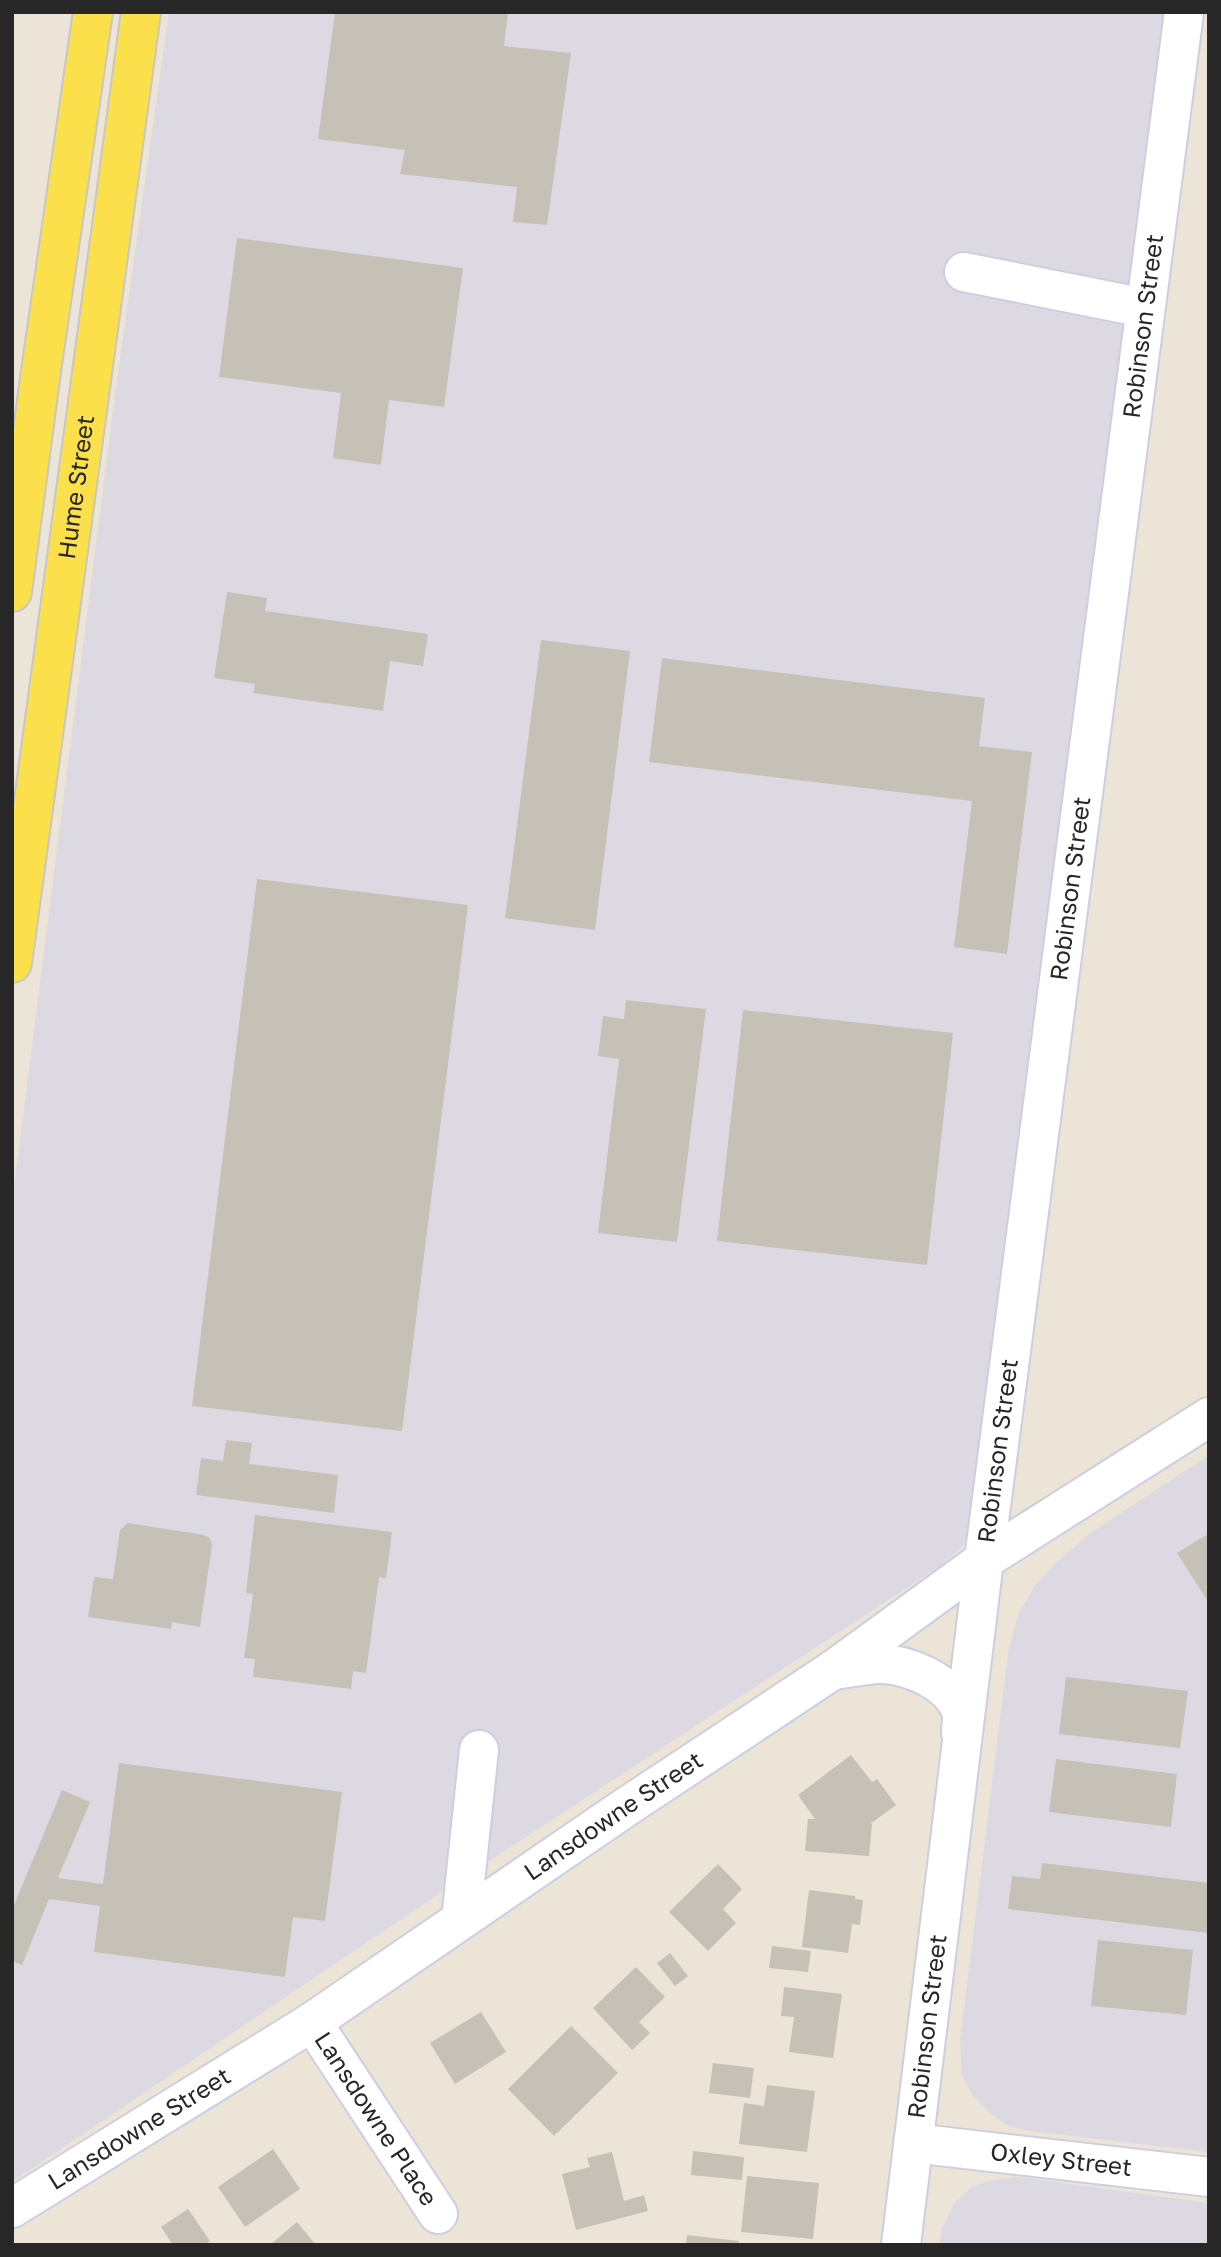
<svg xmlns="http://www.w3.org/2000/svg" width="1221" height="2257" font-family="'Golos Text',sans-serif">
  <rect width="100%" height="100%" fill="#ebe4d7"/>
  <!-- industrial -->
  <g fill="#dcd9e3">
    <polygon points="169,12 1169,12 971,1534 960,1549 937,1568 428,1901 12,2182 12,1203 116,387"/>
    <polygon points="1209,1455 1209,2152 1029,2131 1006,2125 989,2112 972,2094 962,2075 960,2042 1009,1647 1019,1613 1036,1584 1059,1560 1092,1532"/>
    <polygon points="1018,2177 1209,2203 1209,2245 939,2245 942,2228 954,2204 973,2186 993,2180"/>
  </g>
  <!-- building -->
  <g fill="#c6c1b7">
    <polygon points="335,12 508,12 504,46 571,53 547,225 513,222 517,187 400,174 405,150 318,139"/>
    <polygon points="237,238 463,268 444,407 389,400 381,465 333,458 341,393 219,377"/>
    <polygon points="227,592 267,598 265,611 428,634 423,666 390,661 383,711 253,693 255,684 214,678"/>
    <polygon points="541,640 630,651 595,930 505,918"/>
    <polygon points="662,658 985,698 979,746 1032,752 1007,954 954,947 972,801 649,762"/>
    <polygon points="257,879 468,905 402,1431 192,1406"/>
    <polygon points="626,1000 706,1009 677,1242 598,1233 619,1059 598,1056 603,1016 624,1019"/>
    <polygon points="743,1010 953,1033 927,1265 717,1241"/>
    <polygon points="226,1440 252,1443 249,1464 338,1475 334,1513 196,1495 201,1458 223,1461"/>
    <polygon points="255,1515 392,1532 386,1578 379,1577 366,1673 353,1671 351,1689 253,1677 255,1659 244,1658 253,1594 246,1593"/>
    <polygon points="128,1523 204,1535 210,1538 212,1545 200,1627 172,1622 171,1629 88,1617 94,1577 113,1579 120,1530"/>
    <polygon points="1208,1534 1209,1535 1209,1603 1177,1553"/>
    <polygon points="1066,1677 1188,1691 1180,1748 1059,1734"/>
    <polygon points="851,1755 872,1782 877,1779 896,1805 870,1824 872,1824 869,1856 805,1851 808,1819 815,1819 798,1795"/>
    <polygon points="1056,1759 1177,1774 1171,1827 1049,1812"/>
    <polygon points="119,1763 342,1792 325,1921 293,1917 285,1977 94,1952 100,1906 49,1899 22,1965 12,1961 12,1910 62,1790 90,1802 58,1878 103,1884"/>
    <polygon points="1042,1863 1209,1883 1209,1933 1008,1909 1012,1876 1040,1879"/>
    <polygon points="718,1864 742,1889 723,1909 736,1923 708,1951 669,1912"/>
    <polygon points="809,1890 855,1896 855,1899 863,1900 860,1925 852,1924 848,1953 802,1947"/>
    <polygon points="1098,1940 1193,1950 1186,2015 1091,2006"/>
    <polygon points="772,1946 811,1951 808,1972 769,1968"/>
    <polygon points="670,1953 688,1976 675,1986 657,1963"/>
    <polygon points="636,1967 665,1997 639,2022 650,2033 632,2050 593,2008"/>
    <polygon points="784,1987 842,1994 833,2058 789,2052 794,2017 781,2016"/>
    <polygon points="481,2012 506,2052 455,2084 430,2043"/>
    <polygon points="571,2026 618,2073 554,2136 508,2089"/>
    <polygon points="713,2063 754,2068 750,2098 709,2093"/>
    <polygon points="767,2085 815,2091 807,2152 739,2144 744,2103 764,2106"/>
    <polygon points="273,2149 300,2189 245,2227 218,2187"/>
    <polygon points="693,2151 744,2157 742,2180 691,2175"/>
    <polygon points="612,2152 624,2201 644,2195 648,2211 576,2230 562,2174 590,2167 587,2158"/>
    <polygon points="747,2176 819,2183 813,2239 741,2232"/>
    <polygon points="188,2209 210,2241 204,2245 173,2245 161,2227"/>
    <polygon points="297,2222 316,2245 270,2245"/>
    <polygon points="687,2235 739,2241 738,2245 686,2245"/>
  </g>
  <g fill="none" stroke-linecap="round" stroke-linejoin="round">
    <!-- minor casing -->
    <g stroke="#cccfe2" stroke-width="42">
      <g id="minor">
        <polyline points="964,272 1145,308"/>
        <path d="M833,1670C848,1668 863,1665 877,1664C906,1663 950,1681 961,1711C963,1717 961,1726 961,1733"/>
        <polyline points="461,1920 479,1750"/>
        <path id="s1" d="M312,2022L438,2214"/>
        <path id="s2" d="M913,2143L1209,2177"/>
        <path id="s3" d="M12,2208L312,2022L626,1807L833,1670L984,1560L1209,1417"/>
        <path id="s4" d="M901,2245L984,1560L1184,12"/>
      </g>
    </g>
    <!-- major casing -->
    <g stroke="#c7c7c7" stroke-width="42">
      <g id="major">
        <polyline points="12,592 40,378 93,12"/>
        <path id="s5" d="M12,963L141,12"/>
      </g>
    </g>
    <!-- minor -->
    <use href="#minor" stroke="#fff" stroke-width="38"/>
    <!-- major -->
    <use href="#major" stroke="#fbe04c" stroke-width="38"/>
  </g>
  <g text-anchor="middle" stroke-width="6" stroke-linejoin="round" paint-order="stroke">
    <!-- street labels -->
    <g font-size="24" fill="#272727" stroke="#fff">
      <text dy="8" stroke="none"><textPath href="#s4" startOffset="1934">Robinson Street</textPath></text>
      <text dy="8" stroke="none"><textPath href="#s5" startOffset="480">Hume Street</textPath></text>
      <text dy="8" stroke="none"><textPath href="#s4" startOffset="1367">Robinson Street</textPath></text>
      <text dy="8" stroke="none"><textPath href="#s4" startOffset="800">Robinson Street</textPath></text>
      <text dy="8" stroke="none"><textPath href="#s3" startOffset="718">Lansdowne Street</textPath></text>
      <text dy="8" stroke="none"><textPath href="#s4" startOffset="220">Robinson Street</textPath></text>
      <text dy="8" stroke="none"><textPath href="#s1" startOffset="116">Lansdowne Place</textPath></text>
      <text dy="8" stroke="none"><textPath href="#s3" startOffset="150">Lansdowne Street</textPath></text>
      <text dy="8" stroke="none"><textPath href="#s2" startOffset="149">Oxley Street</textPath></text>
    </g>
  </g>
  <!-- border -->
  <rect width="1221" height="2257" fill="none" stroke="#272727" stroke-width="28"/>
</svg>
